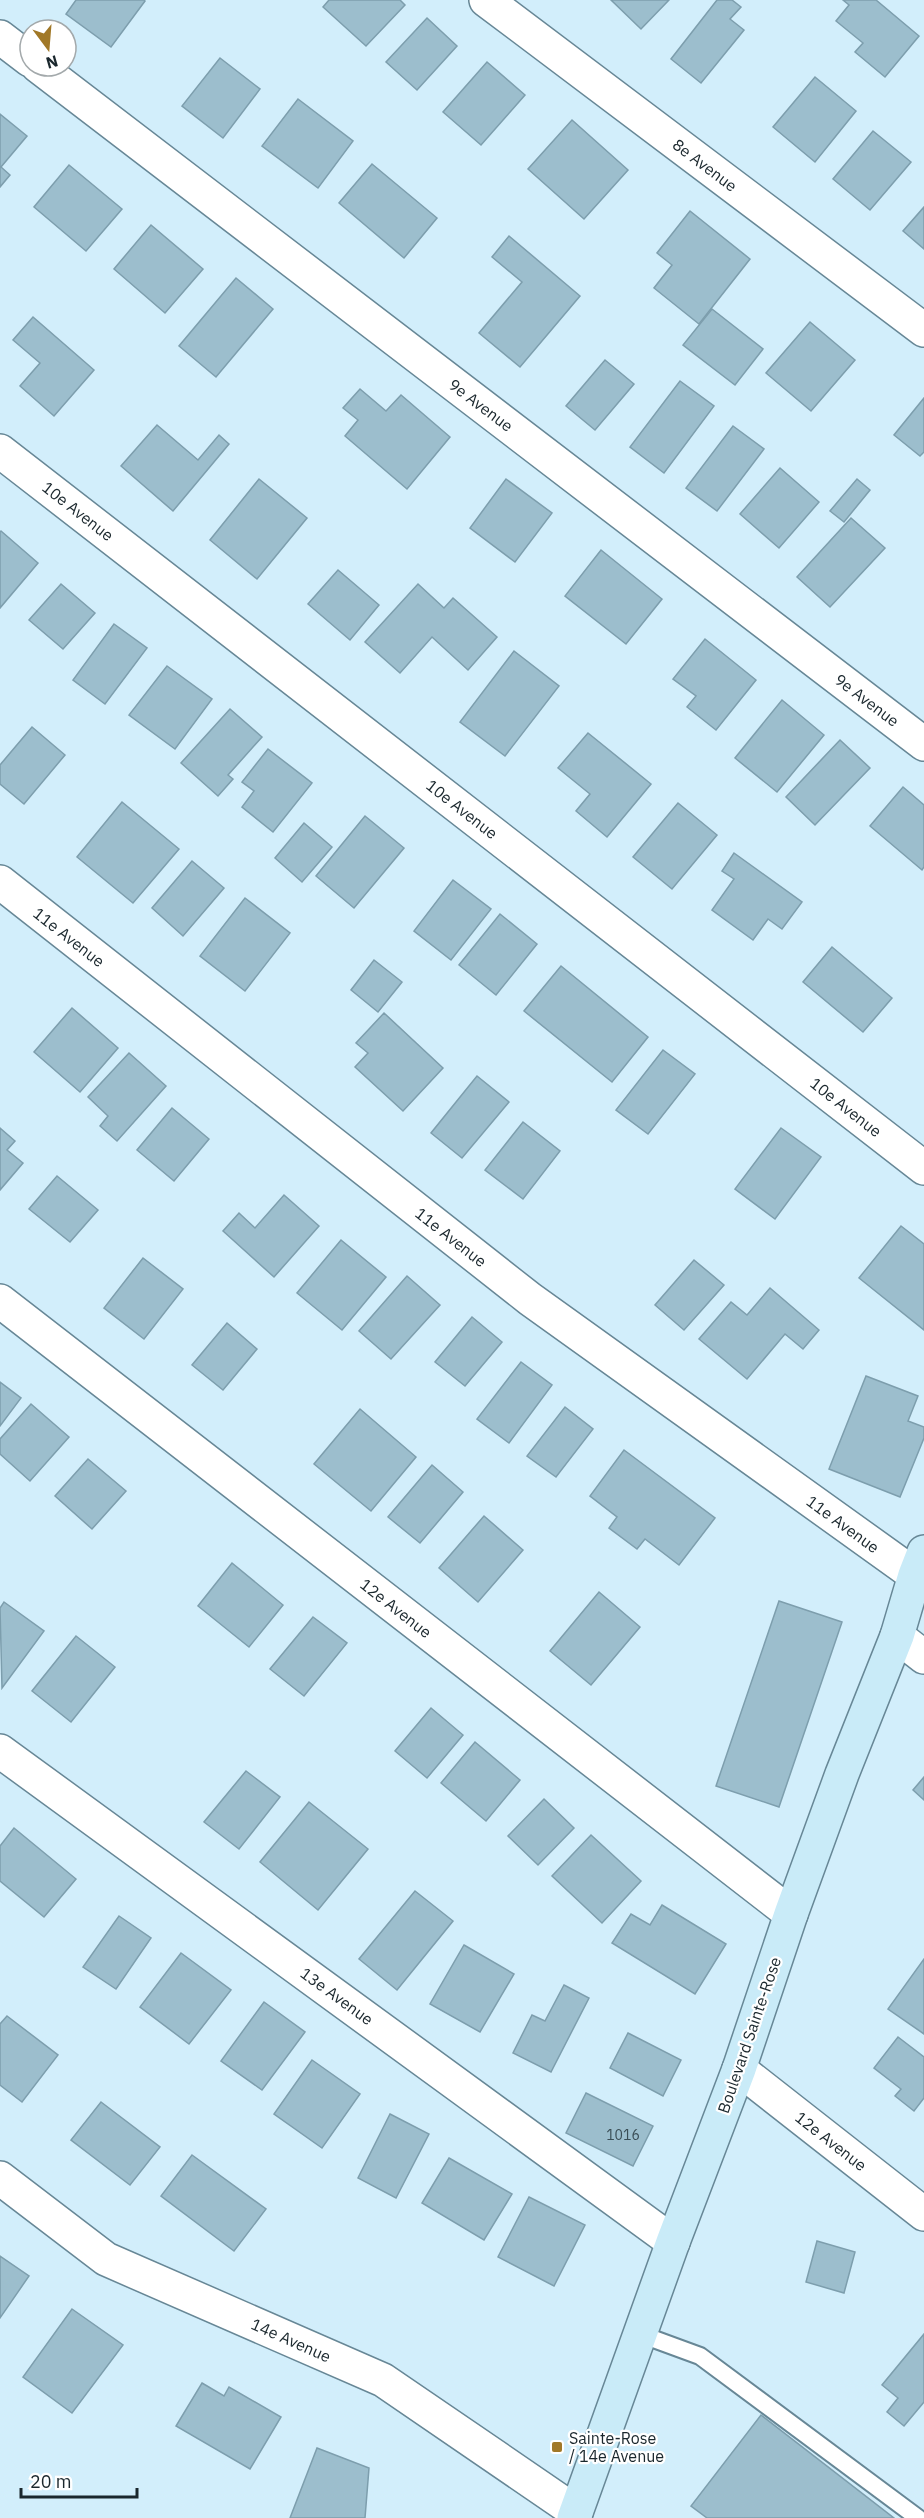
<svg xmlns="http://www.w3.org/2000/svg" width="924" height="2518" font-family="'IBM Plex Sans',sans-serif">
  <rect width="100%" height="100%" fill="#d2eefb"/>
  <!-- building -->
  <g fill="#9cbecd" stroke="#7d9ead" stroke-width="1.5">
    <polygon points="76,0 144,0 145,1 111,47 66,14"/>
    <polygon points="329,0 400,0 405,5 366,46 323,7"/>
    <polygon points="611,0 669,0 641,29"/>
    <polygon points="717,0 732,0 741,7 730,19 744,30 701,83 671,59"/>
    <polygon points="843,0 876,0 919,36 885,77 855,52 863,43 836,21 849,5"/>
    <polygon points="427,18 457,46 417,90 386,62"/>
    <polygon points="220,58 260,89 223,138 182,106"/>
    <polygon points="487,62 525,95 481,145 443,112"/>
    <polygon points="815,77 856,111 815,162 773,127"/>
    <polygon points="298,99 353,141 318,188 262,146"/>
    <polygon points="0,114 27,136 1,167 10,175 0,187"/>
    <polygon points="572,120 628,170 584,219 528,169"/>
    <polygon points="873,131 911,162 870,210 833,179"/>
    <polygon points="372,164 437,218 404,258 339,203"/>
    <polygon points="69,165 122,209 86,251 34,207"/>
    <polygon points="924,207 924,249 903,231"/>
    <polygon points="690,211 750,259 699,324 654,288 672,265 657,253"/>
    <polygon points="151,225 203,269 165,313 114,269"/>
    <polygon points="509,236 580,296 520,367 479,333 522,282 492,257"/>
    <polygon points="236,278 273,309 216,377 179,346"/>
    <polygon points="712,309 763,349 735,385 683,345"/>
    <polygon points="33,317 94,370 54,416 20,386 40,363 13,340"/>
    <polygon points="810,322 855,360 811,411 766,373"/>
    <polygon points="605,360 634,384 595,430 566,406"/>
    <polygon points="680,381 714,406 664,473 630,447"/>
    <polygon points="360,389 386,411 401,395 450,437 407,489 345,436 358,420 343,408"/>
    <polygon points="924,398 924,452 920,456 894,435"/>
    <polygon points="157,425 198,460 219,435 229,444 173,511 121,466"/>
    <polygon points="733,426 764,449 717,511 686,488"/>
    <polygon points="780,468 819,502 779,548 740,514"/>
    <polygon points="259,479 307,518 257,579 210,540"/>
    <polygon points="506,479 552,513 515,562 470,528"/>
    <polygon points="857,479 870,490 844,522 830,511"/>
    <polygon points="851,518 885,548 830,607 797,577"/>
    <polygon points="1,531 38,563 0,608 0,532"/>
    <polygon points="601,550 662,599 626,644 565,596"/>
    <polygon points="338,570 379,605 350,640 308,604"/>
    <polygon points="61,584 95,613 63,649 29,620"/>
    <polygon points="418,584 444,608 453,598 497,637 468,670 432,637 400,673 365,642"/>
    <polygon points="114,624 147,648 105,704 73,680"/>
    <polygon points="705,639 756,680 716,730 687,707 696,696 673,679"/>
    <polygon points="514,651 559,686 505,756 460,722"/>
    <polygon points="167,666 212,699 175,749 129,715"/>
    <polygon points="782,700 824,735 777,792 735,758"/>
    <polygon points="230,709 262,737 228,775 233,779 218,796 181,763"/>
    <polygon points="32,727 65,755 24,804 0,784 0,765"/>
    <polygon points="588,733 651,784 607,837 576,811 590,794 558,768"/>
    <polygon points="840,740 870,768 815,825 786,797"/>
    <polygon points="268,749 312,783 273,832 242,807 254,791 242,782"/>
    <polygon points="903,787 924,805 924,867 922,870 870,826"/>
    <polygon points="122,802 179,849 133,903 77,857"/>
    <polygon points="678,803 717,835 672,889 633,857"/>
    <polygon points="365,816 404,848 354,908 316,876"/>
    <polygon points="304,823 332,847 302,882 275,858"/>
    <polygon points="734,853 802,902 782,929 768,919 753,940 712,910 734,879 722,871"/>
    <polygon points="192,861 224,888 183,936 152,908"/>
    <polygon points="453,880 491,909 451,960 414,931"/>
    <polygon points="245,898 290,933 245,991 200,956"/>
    <polygon points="500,914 537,944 496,995 459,965"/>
    <polygon points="832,947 892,998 863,1032 803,982"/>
    <polygon points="374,960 402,982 378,1012 351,990"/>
    <polygon points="561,966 648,1037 612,1082 524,1011"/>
    <polygon points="72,1008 118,1048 80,1092 34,1052"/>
    <polygon points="384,1013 443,1068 403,1111 355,1067 368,1053 356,1043"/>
    <polygon points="663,1050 695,1074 648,1134 616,1110"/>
    <polygon points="129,1053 166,1086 117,1141 100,1126 108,1116 88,1097"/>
    <polygon points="477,1076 509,1102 462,1158 431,1133"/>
    <polygon points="172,1108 209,1139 174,1181 137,1150"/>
    <polygon points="523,1122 560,1151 523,1199 485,1170"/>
    <polygon points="0,1128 15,1141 7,1150 23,1163 0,1190"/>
    <polygon points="781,1128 821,1157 775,1219 735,1189"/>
    <polygon points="57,1176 98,1210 70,1242 29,1209"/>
    <polygon points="284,1195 319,1226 274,1277 223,1231 239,1213 255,1228"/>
    <polygon points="901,1226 924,1244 924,1330 859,1278"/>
    <polygon points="341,1240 386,1277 342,1330 297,1293"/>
    <polygon points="143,1258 183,1289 144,1339 104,1308"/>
    <polygon points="694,1260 724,1285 684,1330 655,1305"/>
    <polygon points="407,1276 440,1305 391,1359 359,1331"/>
    <polygon points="770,1288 819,1330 803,1349 785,1334 747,1379 699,1339 731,1302 747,1315"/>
    <polygon points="472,1317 502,1342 465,1386 435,1362"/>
    <polygon points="227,1323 257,1349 223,1390 192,1365"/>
    <polygon points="521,1362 552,1385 509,1443 477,1419"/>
    <polygon points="866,1376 918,1396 908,1421 924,1427 924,1438 900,1497 829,1469"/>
    <polygon points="0,1382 21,1398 0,1426"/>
    <polygon points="31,1404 69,1437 30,1481 0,1454 0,1439"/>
    <polygon points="565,1407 593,1429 556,1477 527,1456"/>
    <polygon points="360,1409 416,1457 371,1511 314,1464"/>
    <polygon points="624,1450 715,1518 679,1565 645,1539 637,1549 609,1528 617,1517 590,1496"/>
    <polygon points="88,1459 126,1491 92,1529 55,1496"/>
    <polygon points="432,1465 463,1492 420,1543 388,1517"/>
    <polygon points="484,1516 523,1550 478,1602 439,1568"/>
    <polygon points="232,1563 283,1605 249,1647 198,1606"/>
    <polygon points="599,1592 640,1627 591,1685 550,1651"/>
    <polygon points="779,1601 842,1622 779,1807 716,1786"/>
    <polygon points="4,1602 44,1631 2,1688 0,1608"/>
    <polygon points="313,1617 347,1643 304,1696 270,1669"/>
    <polygon points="76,1636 115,1667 71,1722 32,1691"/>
    <polygon points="431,1708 463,1735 427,1778 395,1751"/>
    <polygon points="475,1742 520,1780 486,1821 441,1783"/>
    <polygon points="246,1771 280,1797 239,1849 204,1822"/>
    <polygon points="924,1777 924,1800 913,1790"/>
    <polygon points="544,1799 574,1828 538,1865 508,1836"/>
    <polygon points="309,1802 368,1849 318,1910 260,1862"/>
    <polygon points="14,1828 76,1879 44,1917 0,1881 0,1846"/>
    <polygon points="591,1835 641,1881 602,1923 552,1876"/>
    <polygon points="415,1891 453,1921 397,1990 359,1959"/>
    <polygon points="662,1905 726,1944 695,1994 612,1943 631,1914 650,1925"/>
    <polygon points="119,1916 151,1938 116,1989 83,1967"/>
    <polygon points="464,1945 514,1974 480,2032 430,2004"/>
    <polygon points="181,1953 231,1990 189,2044 140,2007"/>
    <polygon points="924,1959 924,2034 888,2009"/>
    <polygon points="564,1985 589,1998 551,2072 513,2053 532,2015 545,2021"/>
    <polygon points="264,2002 305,2032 262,2090 221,2061"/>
    <polygon points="7,2016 58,2055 22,2102 0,2085 0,2024"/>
    <polygon points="628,2033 681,2060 663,2096 610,2068"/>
    <polygon points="898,2037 924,2057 924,2098 914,2111 895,2096 901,2089 874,2068"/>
    <polygon points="312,2060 360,2094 322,2148 274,2114"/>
    <polygon points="586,2093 653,2126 633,2166 566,2133"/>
    <polygon points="101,2102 160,2147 130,2185 71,2140"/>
    <polygon points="390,2114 429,2134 396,2198 358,2178"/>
    <polygon points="192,2155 266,2209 234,2251 161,2196"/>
    <polygon points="449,2158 512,2194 484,2240 422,2203"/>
    <polygon points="529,2197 585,2225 554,2286 498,2257"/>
    <polygon points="817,2241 855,2252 844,2293 806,2282"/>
    <polygon points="0,2256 29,2276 0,2318"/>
    <polygon points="72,2309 123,2345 72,2413 23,2377"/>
    <polygon points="924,2334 924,2402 904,2426 887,2412 898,2398 882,2385"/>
    <polygon points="202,2383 224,2396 229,2387 281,2417 250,2469 176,2426"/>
    <polygon points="761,2415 894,2518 707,2518 691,2506"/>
    <polygon points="317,2448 369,2468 365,2518 290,2518"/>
  </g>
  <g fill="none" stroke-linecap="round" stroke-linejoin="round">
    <!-- lane casing -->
    <g stroke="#678796" stroke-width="20">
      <polyline id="lane" points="640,2334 700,2356 918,2518"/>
    </g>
    <!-- street casing -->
    <g stroke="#678796" stroke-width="36">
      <g id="street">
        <polyline points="486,0 924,330"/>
        <polyline points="0,37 30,60"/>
        <polyline points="38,66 924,744"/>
        <polyline points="0,451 924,1168"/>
        <polyline points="0,882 530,1299 915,1575"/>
        <polyline points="0,1301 791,1914"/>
        <polyline points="897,1636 924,1657"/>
        <polyline points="0,1751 673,2242"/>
        <polyline points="739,2069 924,2214"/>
        <polyline points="0,2178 106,2259 383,2380 576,2512"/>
      </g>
    </g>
    <!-- secondary casing -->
    <g stroke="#678796" stroke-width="36">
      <polyline id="secondary" points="574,2518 673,2242 739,2069 791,1914 842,1774 897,1636 915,1575 924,1552"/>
    </g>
    <!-- lane -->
    <use href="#lane" stroke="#fff" stroke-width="16"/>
    <!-- street -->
    <use href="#street" stroke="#fff" stroke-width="33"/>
    <!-- secondary -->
    <use href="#secondary" stroke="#c9ebf8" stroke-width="33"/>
  </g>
  <!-- markers -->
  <rect fill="#a17827" stroke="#fff" stroke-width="2" x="551" y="2441" width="12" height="12" rx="3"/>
  <g text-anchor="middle" stroke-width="4.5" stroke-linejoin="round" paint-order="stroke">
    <!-- number labels -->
    <g font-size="14" fill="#3a4d55">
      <text x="623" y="2140">1016</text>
    </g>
    <!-- street labels -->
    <g font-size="16" fill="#1a272d" stroke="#fff">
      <text transform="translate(705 165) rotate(37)" y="6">8e Avenue</text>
      <text transform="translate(481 405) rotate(37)" y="6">9e Avenue</text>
      <text transform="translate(78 511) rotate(38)" y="6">10e Avenue</text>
      <text transform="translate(867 700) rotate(37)" y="6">9e Avenue</text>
      <text transform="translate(462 809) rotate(38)" y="6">10e Avenue</text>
      <text transform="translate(69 937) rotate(38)" y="6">11e Avenue</text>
      <text transform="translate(846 1107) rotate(38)" y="6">10e Avenue</text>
      <text transform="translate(451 1237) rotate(38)" y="6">11e Avenue</text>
      <text transform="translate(843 1524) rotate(36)" y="6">11e Avenue</text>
      <text transform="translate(396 1608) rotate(38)" y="6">12e Avenue</text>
      <text transform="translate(337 1996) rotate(36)" y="6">13e Avenue</text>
      <text transform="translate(749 2035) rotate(-71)" y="6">Boulevard Sainte-Rose</text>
      <text transform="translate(831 2141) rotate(38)" y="6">12e Avenue</text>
      <text transform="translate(291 2340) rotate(24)" y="6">14e Avenue</text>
    </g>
    <!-- poi labels -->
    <g font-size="16" fill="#1a272d" stroke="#fff" text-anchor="start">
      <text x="569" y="2444">Sainte-Rose<tspan x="569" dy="18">/ 14e Avenue</tspan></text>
    </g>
  </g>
  <!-- north arrow -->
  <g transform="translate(48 48) rotate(164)"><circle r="28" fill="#ffffff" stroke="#a3a9ab" stroke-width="1.5"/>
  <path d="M0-4.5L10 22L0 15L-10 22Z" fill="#a17827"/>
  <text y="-9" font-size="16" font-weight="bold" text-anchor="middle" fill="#1a272d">N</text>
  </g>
  <!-- scale -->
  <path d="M21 2488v9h116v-9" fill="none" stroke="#1a272d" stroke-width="3"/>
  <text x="30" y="2488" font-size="18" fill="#1a272d" stroke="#ffffff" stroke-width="4.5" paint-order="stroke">20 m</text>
</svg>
